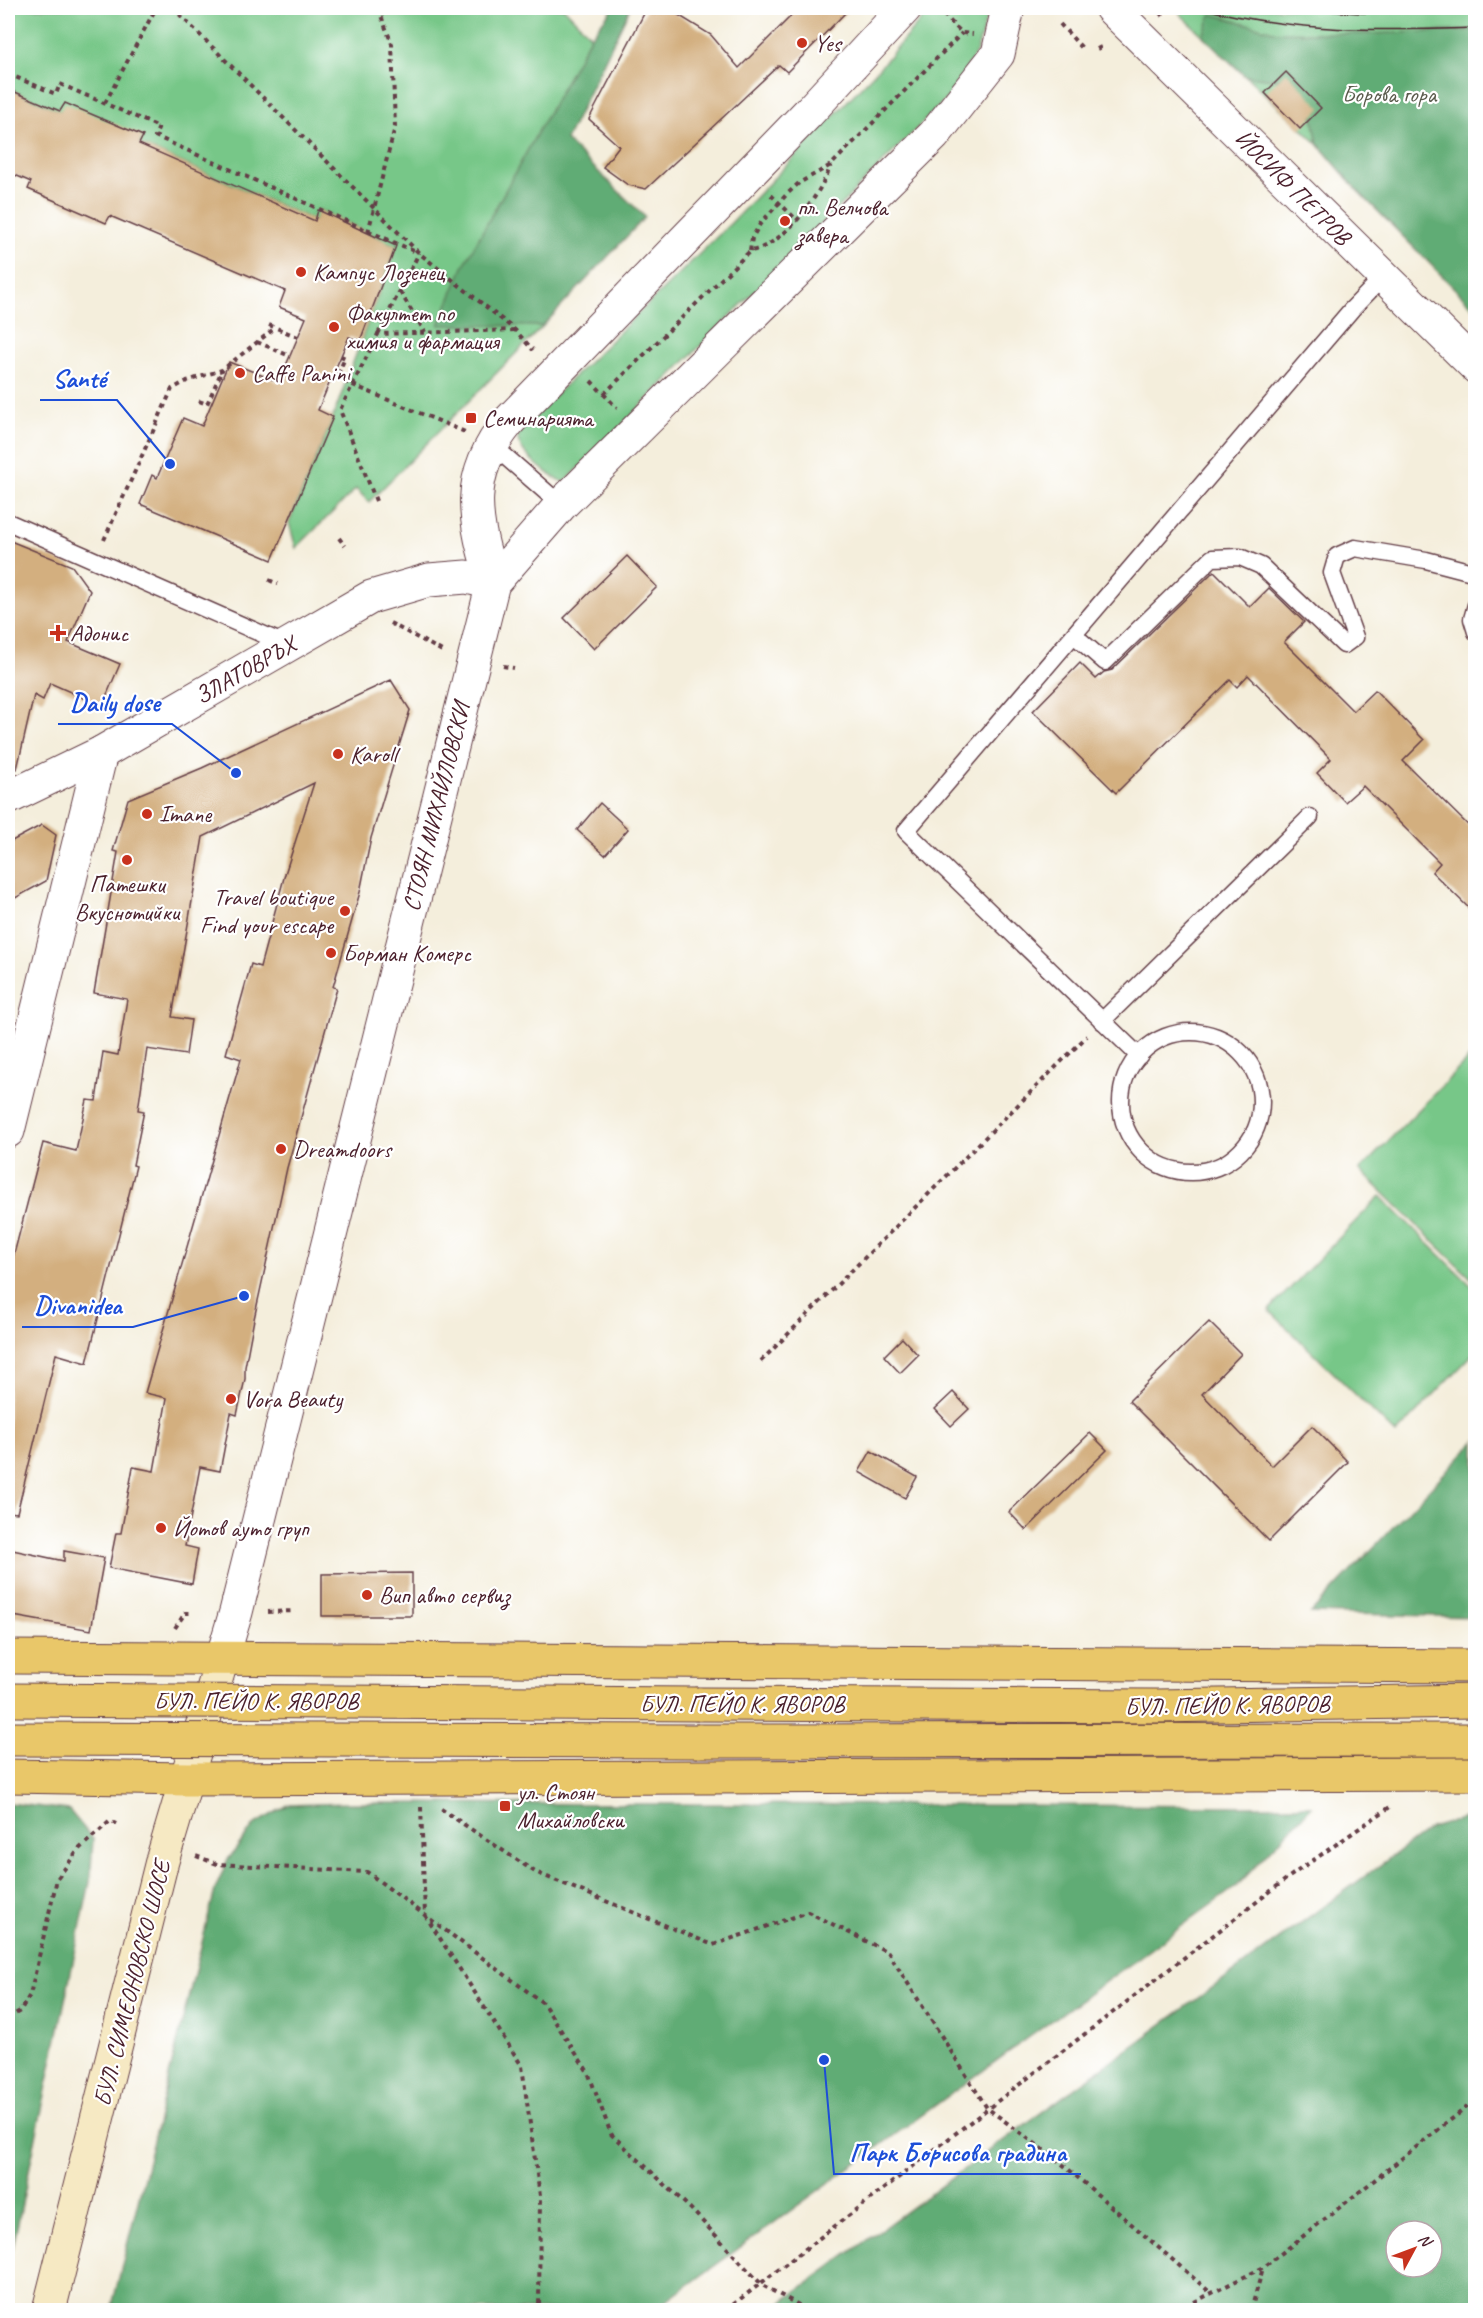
<svg xmlns="http://www.w3.org/2000/svg" width="1483" height="2318" font-family="Caveat,sans-serif">
  <rect width="100%" height="100%" fill="#fff"/>
  <filter id="ink" filterUnits="userSpaceOnUse"><feTurbulence type="fractalNoise" baseFrequency=".0167" numOctaves="2"/><feDisplacementMap in="SourceGraphic" scale="12" xChannelSelector="R" yChannelSelector="G"/><feConvolveMatrix kernelMatrix="1 2 1 2 8 2 1 2 1" color-interpolation-filters="sRGB"/></filter>
  <filter id="wash" filterUnits="userSpaceOnUse"><feTurbulence type="fractalNoise" baseFrequency=".008" numOctaves="4" result="noise"/><feDisplacementMap in="SourceGraphic" scale="24" xChannelSelector="R" yChannelSelector="G"/><feGaussianBlur stdDeviation="1.35" result="paint"/><feColorMatrix in="noise" values="0 0 0 0 0 0 0 0 0 0 0 0 0 0 0 0 0 1.4 0 .05"/><feComposite in="paint" operator="in"/></filter>
  <g filter="url(#wash)">
    <rect width="100%" height="100%" fill="#f4eedc"/>
    <!-- green -->
    <g fill="#77c788" stroke="#60735a" stroke-width="1.5">
      <polygon points="8,8 564,8 591,36 465,265 543,326 369,502 356,489 296,548 289,523 333,417 396,246 319,210 315,221 139,144 142,137 60,111 8,89"/>
      <path d="M931,8L989,10L976,53L948,97L565,482C553,481 516,450 518,437C520,427 536,415 543,407L731,223L880,67Z"/>
      <polygon points="1180,8 1475,8 1475,309 1357,190 1318,144 1180,14"/>
      <polygon points="1472,1055 1476,1058 1475,1282 1360,1170"/>
      <polygon points="1380,1196 1475,1289 1475,1352 1396,1434 1269,1310"/>
    </g>
    <!-- forest -->
    <g fill="#61ac74" stroke="#566650" stroke-width="1.5" fill-rule="evenodd">
      <polygon points="613,8 630,8 566,140 645,217 543,326 439,325 464,265 591,36"/>
      <polygon points="1211,14 1277,32 1366,34 1475,30 1475,309 1357,190 1318,144 1310,102 1286,80 1245,76 1203,36"/>
      <polygon points="1475,1441 1475,1617 1311,1613"/>
      <polygon points="8,1803 69,1810 93,1839 90,1882 8,2270"/>
      <polygon points="348,1803 1312,1806 1237,1886 654,2310 111,2310 215,1890 227,1861 255,1824 288,1805"/>
      <path d="M1475,1815V2310H771L1431,1828ZM1396,2231H1432V2267H1396Z"/>
    </g>
    <g id="blocks">
      <!-- building -->
      <g fill="#d3af7f">
        <polygon points="647,8 667,8 711,35 739,68 799,8 850,8 787,72 779,65 646,189 628,185 603,167 619,146 589,119"/>
        <polygon points="1286,72 1321,108 1300,129 1265,93"/>
        <polygon points="8,89 60,111 65,103 143,136 139,144 315,221 318,210 396,246 360,341 349,337 318,410 333,417 272,560 140,504 152,475 157,478 183,418 202,426 229,362 279,382 306,318 279,307 285,291 110,216 106,223 28,189 31,182 8,172"/>
        <polygon points="8,540 72,566 90,591 68,642 120,664 102,706 50,683 43,700 34,695 17,769 8,768"/>
        <polygon points="627,556 657,587 594,649 564,618"/>
        <polygon points="1214,571 1250,607 1269,588 1304,622 1284,642 1353,711 1375,690 1424,740 1403,761 1476,833 1476,915 1432,872 1440,863 1363,786 1345,802 1317,773 1331,759 1248,675 1237,687 1230,680 1116,793 1033,711 1080,663 1096,679 1104,672 1112,670"/>
        <polygon points="391,680 410,710 371,838 360,892 333,987 337,988 287,1168 254,1319 245,1367 245,1379 237,1415 231,1413 220,1471 200,1467 185,1546 198,1549 192,1584 109,1568 116,1533 121,1533 133,1467 154,1471 167,1398 145,1393 241,1059 226,1054 251,964 260,967 285,874 314,783 203,837 172,1017 191,1020 186,1055 147,1049 138,1110 144,1111 133,1165 136,1166 87,1363 56,1354 17,1513 8,1512 8,1277 43,1143 76,1151 87,1100 96,1101 103,1052 118,1055 127,999 94,993 118,852 113,851 128,799 202,768"/>
        <polygon points="600,803 628,829 605,855 577,830"/>
        <polygon points="42,825 56,835 46,881 8,902 8,843"/>
        <polygon points="1209,1322 1241,1354 1202,1394 1272,1466 1312,1426 1348,1462 1269,1541 1129,1401"/>
        <polygon points="902,1338 918,1355 900,1373 884,1356"/>
        <polygon points="953,1392 969,1409 951,1426 935,1409"/>
        <polygon points="1090,1433 1107,1450 1026,1530 1009,1512"/>
        <polygon points="871,1451 917,1477 905,1498 859,1472"/>
        <polygon points="8,1549 64,1561 64,1551 104,1558 91,1630 8,1615"/>
        <polygon points="412,1573 412,1616 322,1616 322,1574"/>
      </g>
    </g>
  </g>
  <g filter="url(#ink)">
    <use href="#blocks" fill-opacity="0" stroke="#643e46" stroke-width="1.5"/>
    <g fill="none" stroke-linecap="round" stroke-linejoin="round">
      <!-- service casing -->
      <g stroke="#643e46" stroke-width="19">
        <g id="service">
          <polyline points="490,443 561,505"/>
          <polyline points="8,522 287,645"/>
          <polyline points="1476,605 1472,619 1476,632"/>
          <polyline points="1074,635 1105,662 1212,558 1240,557 1261,566 1344,645 1355,637 1332,573 1337,556 1355,548 1426,560 1476,573"/>
          <polyline points="1102,1021 1310,817"/>
          <circle cx="1191" cy="1102" r="70"/>
          <polyline points="1139,1056 906,831 1352,309 1384,276"/>
        </g>
      </g>
      <!-- minor casing -->
      <g stroke="#643e46" stroke-width="35">
        <g id="minor">
          <polyline points="1111,8 1476,367"/>
          <polyline points="8,798 101,753 371,597 429,580 466,577 493,583"/>
          <polyline points="8,1131 101,753"/>
        </g>
      </g>
      <!-- tertiary casing -->
      <g stroke="#643e46" stroke-width="35">
        <g id="tertiary">
          <path d="M493,583C474,519 463,477 509,421L808,113L905,8"/>
          <polyline points="222,1659 236,1612 493,583 561,505 934,135 998,54 1008,8"/>
        </g>
      </g>
      <!-- secondary casing -->
      <g stroke="#643e46" stroke-width="35">
        <polyline id="secondary" points="49,2310 162,1861 222,1659"/>
      </g>
      <!-- primary casing -->
      <g stroke="#643e46" stroke-width="35">
        <g id="primary">
          <polyline points="8,1657 1476,1666"/>
          <polyline points="698,1704 1156,1706 1476,1701"/>
          <polyline points="698,1741 1476,1740"/>
          <polyline points="8,1776 187,1779 1476,1774"/>
        </g>
      </g>
      <!-- path -->
      <g stroke="#643e46" stroke-width="4" stroke-dasharray="4.5 4.5" stroke-linecap="butt">
        <polyline points="173,8 419,253 515,330 533,350"/>
        <polyline points="937,8 962,33 973,34"/>
        <polyline points="1160,16 1169,8"/>
        <polyline points="1060,24 1082,48"/>
        <polyline points="1097,49 1105,45"/>
        <polyline points="8,74 56,94 60,84 159,127 155,136 416,252"/>
        <polyline points="105,103 156,8"/>
        <polyline points="771,195 798,221"/>
        <polyline points="368,232 395,127 392,44 378,8"/>
        <polyline points="750,251 752,238 760,224 787,194 799,183 831,165 962,33"/>
        <polyline points="400,292 425,332"/>
        <polyline points="269,325 298,337"/>
        <polyline points="378,334 419,253"/>
        <polyline points="257,342 290,356"/>
        <polyline points="333,375 336,378 345,358 341,356"/>
        <polyline points="336,378 465,432"/>
        <polyline points="591,381 617,408"/>
        <path d="M604,394L750,251C785,245 819,197 831,165"/>
        <polyline points="199,401 207,404 222,370"/>
        <polyline points="376,501 340,410 378,334 515,330"/>
        <polyline points="339,538 345,546"/>
        <polyline points="104,540 172,389 187,381 222,370 275,328"/>
        <polyline points="269,580 278,584"/>
        <polyline points="390,623 444,652"/>
        <polyline points="503,666 514,668"/>
        <polyline points="761,1361 1087,1036"/>
        <polyline points="268,1612 295,1611"/>
        <polyline points="175,1628 185,1613 192,1613"/>
        <polyline points="421,1807 425,1915 522,2066 540,2196 539,2310"/>
        <polyline points="441,1809 535,1872 713,1945 808,1912 888,1952 987,2108 1060,2162 1212,2294"/>
        <polyline points="196,1856 217,1864 367,1872 543,2003 588,2072 611,2134 690,2208 762,2285 808,2310"/>
        <polyline points="8,2018 20,2011 30,1995 57,1879 79,1849 110,1821 116,1824"/>
        <polyline points="726,2310 1289,1877 1390,1807"/>
        <polyline points="1178,2310 1264,2267 1476,2100"/>
        <polyline points="1251,2310 1263,2268"/>
      </g>
      <!-- service -->
      <use href="#service" stroke="#fff" stroke-width="16"/>
      <!-- minor -->
      <use href="#minor" stroke="#fff" stroke-width="33"/>
      <!-- tertiary -->
      <use href="#tertiary" stroke="#fff" stroke-width="33"/>
      <!-- secondary -->
      <use href="#secondary" stroke="#f6e9c3" stroke-width="33"/>
      <!-- primary -->
      <use href="#primary" stroke="#e9c769" stroke-width="33"/>
      <!-- tram -->
      <g stroke="#4a1f2b" stroke-width="1.5">
        <path d="M1201,8C1297,33 1378,31 1476,28"/>
        <polyline points="1274,8 1362,13 1476,10"/>
      </g>
      <!-- primary-bridge casing -->
      <g stroke="#643e46" stroke-width="35" stroke-linecap="butt">
        <g id="primary-bridge">
          <polyline points="8,1700 698,1704"/>
          <polyline points="8,1739 698,1741"/>
        </g>
      </g>
      <!-- primary-bridge -->
      <use href="#primary-bridge" stroke="#e9c769" stroke-width="33"/>
    </g>
  </g>
  <!-- markers -->
  <g fill="#c8321e" stroke="#fff" stroke-width="2">
    <circle cx="802" cy="43" r="6"/>
    <circle cx="785" cy="221" r="6"/>
    <circle cx="301" cy="272" r="6"/>
    <circle cx="334" cy="327" r="6"/>
    <circle cx="240" cy="373" r="6"/>
    <rect x="465" y="412" width="12" height="12" rx="3"/>
    <path d="M55 624h6v6h6v6h-6v6h-6v-6h-6v-6h6z"/>
    <circle cx="338" cy="754" r="6"/>
    <circle cx="147" cy="814" r="6"/>
    <circle cx="127" cy="860" r="6"/>
    <circle cx="345" cy="911" r="6"/>
    <circle cx="331" cy="953" r="6"/>
    <circle cx="281" cy="1149" r="6"/>
    <circle cx="231" cy="1399" r="6"/>
    <circle cx="161" cy="1528" r="6"/>
    <circle cx="367" cy="1595" r="6"/>
    <rect x="499" y="1800" width="12" height="12" rx="3"/>
  </g>
  <g text-anchor="middle" stroke-width="4.5" stroke-linejoin="round" paint-order="stroke">
    <!-- poi labels -->
    <g font-size="24" fill="#4a1f2b" stroke="#fff" text-anchor="start">
      <text x="814" y="51">Yes</text>
      <text x="797" y="215">пл. Велчова<tspan x="797" dy="28">завера</tspan></text>
      <text x="313" y="280">Кампус Лозенец</text>
      <text x="346" y="321">Факултет по<tspan x="346" dy="28">химия и фармация</tspan></text>
      <text x="252" y="381">Caffe Panini</text>
      <text x="483" y="426">Семинарията</text>
      <text x="70" y="641">Адонис</text>
      <text x="350" y="762">Karoll</text>
      <text x="159" y="822">Imane</text>
      <text x="127" y="892" text-anchor="middle">Патешки<tspan x="127" dy="28">Вкуснотийки</tspan></text>
      <text x="333" y="905" text-anchor="end">Travel boutique<tspan x="333" dy="28">Find your escape</tspan></text>
      <text x="343" y="961">Борман Комерс</text>
      <text x="293" y="1157">Dreamdoors</text>
      <text x="243" y="1407">Vora Beauty</text>
      <text x="173" y="1536">Йотов ауто груп</text>
      <text x="379" y="1603">Вип авто сервиз</text>
      <text x="517" y="1800">ул. Стоян<tspan x="517" dy="28">Михайловски</tspan></text>
    </g>
    <!-- park labels -->
    <g font-size="24" fill="#5a5a4c" stroke="#fff">
      <text x="1389" y="102">Борова гора</text>
    </g>
    <!-- street labels -->
    <g font-size="24" fill="#4a1f2b" stroke="#fff">
      <text transform="translate(1293 187) rotate(45)" y="8">ЙОСИФ ПЕТРОВ</text>
      <text transform="translate(245 670) rotate(-30)" y="8">ЗЛАТОВРЪХ</text>
      <text transform="translate(436 807) rotate(-76)" y="8">СТОЯН МИХАЙЛОВСКИ</text>
      <text x="256" y="1709">БУЛ. ПЕЙО К. ЯВОРОВ</text>
      <text x="742" y="1712">БУЛ. ПЕЙО К. ЯВОРОВ</text>
      <text transform="translate(1227 1705) rotate(-1)" y="8">БУЛ. ПЕЙО К. ЯВОРОВ</text>
      <text transform="translate(132 1983) rotate(-76)" y="8">БУЛ. СИМЕОНОВСКО ШОСЕ</text>
    </g>
  </g>
  <!-- callouts -->
  <path fill="none" stroke="#1d4ed8" stroke-width="2" d="M170 464L117 400H40M236 773L172 724H58M244 1296L133 1327H22M824 2060L834 2174H1081"/>
  <g fill="#1d4ed8" stroke="#fff" stroke-width="2">
    <circle cx="170" cy="464" r="6"/>
    <circle cx="236" cy="773" r="6"/>
    <circle cx="244" cy="1296" r="6"/>
    <circle cx="824" cy="2060" r="6"/>
  </g>
  <g font-size="26" text-anchor="middle" font-weight="bold" fill="#1d4ed8" stroke="#fff" stroke-width="4.5" stroke-linejoin="round" paint-order="stroke">
    <text x="79" y="387">Santé</text>
    <text x="115" y="711">Daily dose</text>
    <text x="78" y="1314">Divanidea</text>
    <text x="958" y="2161">Парк Борисова градина</text>
  </g>
  <!-- margin -->
  <rect width="1483" height="2318" fill="none" stroke="#fff" stroke-width="30"/>
  <!-- north arrow -->
  <g transform="translate(1414 2249) rotate(49)"><circle r="28" fill="#ffffff" stroke="#b7a5aa" stroke-width="1.5"/>
  <path d="M0-4.5L10 22L0 15L-10 22Z" fill="#c8321e"/>
  <text y="-9" font-size="16" font-weight="bold" text-anchor="middle" fill="#4a1f2b">N</text>
  </g>
</svg>
